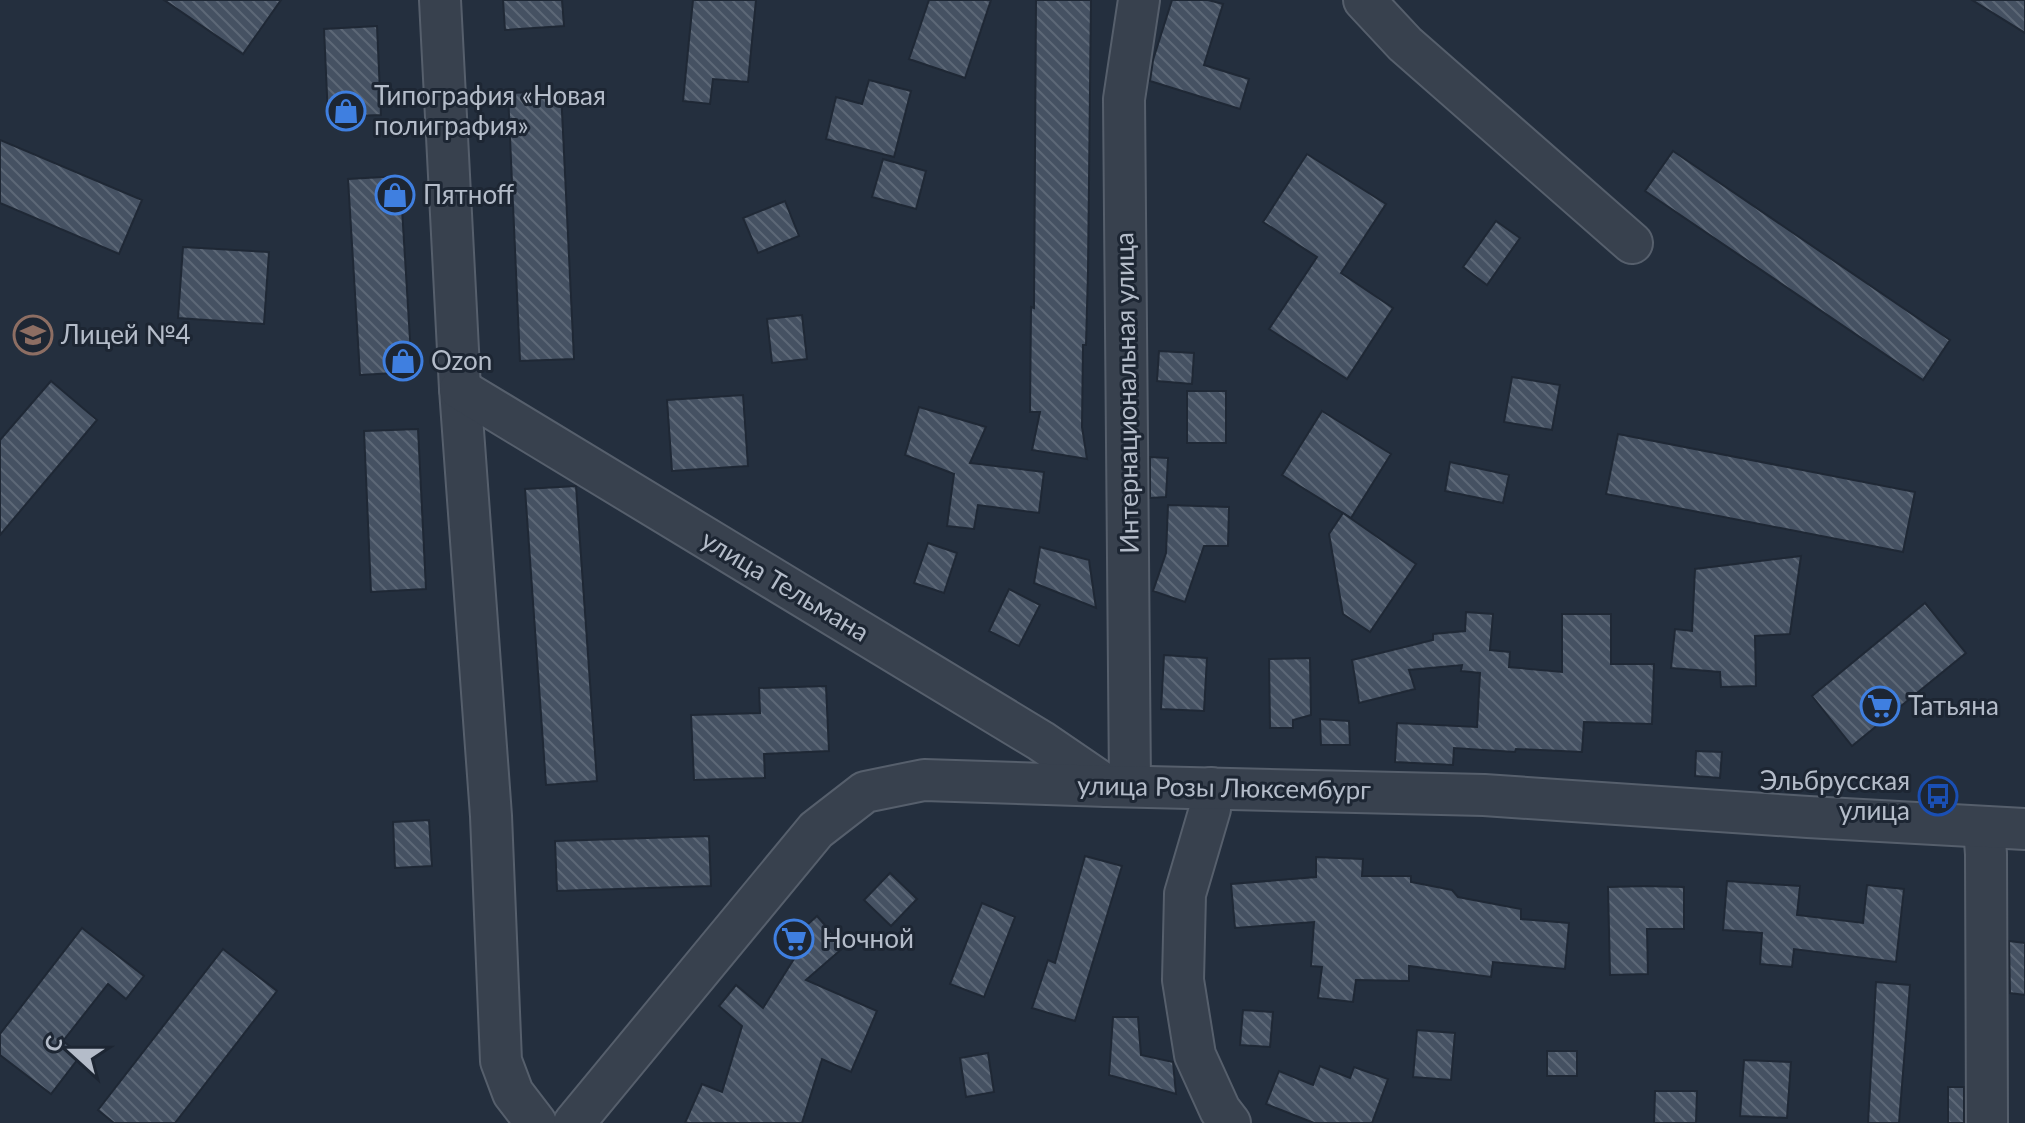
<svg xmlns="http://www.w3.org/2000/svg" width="2025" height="1123" font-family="Lato,sans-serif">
  <defs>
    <pattern id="building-back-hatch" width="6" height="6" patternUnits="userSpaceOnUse" patternTransform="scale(2)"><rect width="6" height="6" fill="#455162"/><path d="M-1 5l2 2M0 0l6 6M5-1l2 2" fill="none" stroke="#5d6877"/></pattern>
  </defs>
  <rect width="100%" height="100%" fill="#242f3e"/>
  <!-- building -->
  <g fill="url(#building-back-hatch)" stroke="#1f2835" stroke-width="2">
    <polygon points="164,0 281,0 243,54"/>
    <polygon points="503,0 562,0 564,26 505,30"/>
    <polygon points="693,0 756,0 748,82 713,79 710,104 683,101"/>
    <polygon points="929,0 991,0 965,78 909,59"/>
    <polygon points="1036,0 1091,0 1088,272 1086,345 1083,345 1082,427 1087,459 1032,450 1040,412 1030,412 1031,307 1034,308"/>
    <polygon points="1172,0 1208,0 1223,4 1204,65 1249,79 1240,109 1150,81 1153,60"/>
    <polygon points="1972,0 2025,0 2025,33"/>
    <polygon points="377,26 381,115 328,117 324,29"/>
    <polygon points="869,80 911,91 894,157 826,139 836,97 862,104"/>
    <polygon points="561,91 574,359 520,361 508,93"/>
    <polygon points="0,140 142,200 119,254 0,203"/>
    <polygon points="1673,151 1950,340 1923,380 1645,191"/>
    <polygon points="1307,154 1386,204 1341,273 1393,308 1347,379 1269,329 1317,257 1263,222"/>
    <polygon points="883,159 926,171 916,209 872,197"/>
    <polygon points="400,176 412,372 360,375 348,179"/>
    <polygon points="785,201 799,236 758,253 743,218"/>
    <polygon points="1496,221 1520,238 1487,285 1463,267"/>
    <polygon points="183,247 269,252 264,324 178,318"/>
    <polygon points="802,315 807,359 772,363 767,319"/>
    <polygon points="1159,351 1194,353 1192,384 1157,381"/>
    <polygon points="1512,377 1560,385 1552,430 1504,422"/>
    <polygon points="51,381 97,420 0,535 0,440"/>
    <rect x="1187" y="391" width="39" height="52"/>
    <polygon points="743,395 748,466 672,471 667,400"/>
    <polygon points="919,407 986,427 970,463 1044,472 1039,513 978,505 974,529 947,526 954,474 905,455"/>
    <polygon points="1322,411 1391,454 1351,518 1282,475"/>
    <polygon points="418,429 426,589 371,592 364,431"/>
    <polygon points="1618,434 1915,492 1903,552 1606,494"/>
    <polygon points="1150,457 1168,458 1166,497 1150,498"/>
    <polygon points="1450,462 1509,475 1503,503 1445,491"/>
    <polygon points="576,486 597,781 546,785 525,489"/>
    <polygon points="1168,505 1229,507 1228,546 1204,546 1185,602 1153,591 1166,553"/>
    <polygon points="1343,513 1416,564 1370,632 1343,614 1329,534"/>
    <polygon points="928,543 957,553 944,593 914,583"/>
    <polygon points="1040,547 1089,560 1096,608 1034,583"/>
    <polygon points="1801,556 1790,634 1755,636 1756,686 1721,687 1720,672 1671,668 1675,629 1692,631 1695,569"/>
    <polygon points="1009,589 1040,605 1019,646 989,631"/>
    <polygon points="1925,603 1966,653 1852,746 1812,696"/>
    <polygon points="1466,612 1493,614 1490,650 1510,652 1509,667 1562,672 1562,614 1611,614 1611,664 1654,664 1652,724 1584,722 1582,752 1516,749 1515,752 1454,748 1453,765 1395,762 1397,723 1477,727 1480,673 1461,671 1462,665 1409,670 1415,689 1359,703 1352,660 1433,640 1433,634 1465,631"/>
    <polygon points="1164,655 1207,658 1204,711 1161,709"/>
    <polygon points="1310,658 1311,715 1293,720 1293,728 1270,728 1269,659"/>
    <polygon points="826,686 829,751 764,754 765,778 694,780 691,715 760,713 759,688"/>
    <polygon points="1320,719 1349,721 1350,745 1321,745"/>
    <polygon points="1696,751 1722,752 1720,778 1695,776"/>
    <polygon points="429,820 432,866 395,868 393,822"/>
    <polygon points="709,836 711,886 557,891 555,841"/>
    <polygon points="1085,856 1122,866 1075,1021 1032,1008 1048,960 1055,963"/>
    <polygon points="1316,857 1363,859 1362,876 1411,876 1411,882 1452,890 1458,897 1521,909 1521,919 1569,923 1565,969 1493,962 1491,977 1409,966 1409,981 1356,980 1353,1002 1318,998 1322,967 1311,966 1314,922 1235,928 1231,884 1316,877"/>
    <polygon points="890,873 917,899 891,926 864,900"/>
    <polygon points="1727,881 1800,886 1797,915 1863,923 1867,885 1904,889 1896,962 1794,949 1792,967 1760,964 1762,933 1723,930"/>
    <polygon points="1646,886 1684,887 1684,929 1647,929 1648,974 1610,975 1608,887"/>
    <polygon points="982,903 1015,917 984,997 950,984"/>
    <polygon points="817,916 844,947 806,980 877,1011 851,1072 822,1059 802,1123 685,1123 702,1084 722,1092 742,1026 719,1006 736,985 763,1008 797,954 787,943"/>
    <polygon points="82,928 144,976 126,999 108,984 63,1041 81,1055 51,1094 0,1055 0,1034"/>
    <polygon points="2009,941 2025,943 2025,995 2010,993"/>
    <polygon points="223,949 277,991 175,1123 114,1123 98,1110"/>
    <polygon points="1876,982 1910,985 1899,1123 1868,1123"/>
    <polygon points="1243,1010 1273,1012 1270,1047 1240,1045"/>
    <polygon points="1113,1017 1138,1017 1141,1055 1173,1062 1176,1094 1109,1075"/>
    <polygon points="1417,1030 1455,1033 1451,1080 1413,1077"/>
    <rect x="1547" y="1051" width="30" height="25"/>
    <polygon points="988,1053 994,1092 966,1097 960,1058"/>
    <polygon points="1744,1060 1791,1062 1787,1118 1740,1116"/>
    <polygon points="1320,1066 1350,1078 1354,1067 1388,1079 1372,1123 1314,1123 1266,1104 1279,1071 1313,1085"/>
    <rect x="1948" y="1087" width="16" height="36"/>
    <polygon points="1655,1091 1697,1091 1696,1123 1654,1123"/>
  </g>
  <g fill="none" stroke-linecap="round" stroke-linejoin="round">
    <!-- minor casing -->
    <g stroke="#565f6c" stroke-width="44">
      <g id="minor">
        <polyline points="440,0 460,389 491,816 501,1061 513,1093 536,1123"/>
        <polyline points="1364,0 1405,44 1632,243"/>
        <polyline points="460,389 1041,741 1107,786"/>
        <polyline points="1130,786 1124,99 1139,0"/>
        <polyline points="1211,788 1210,809 1185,894 1183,980 1195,1055 1220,1110 1230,1123"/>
        <polyline points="1984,827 1986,854 1987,1123"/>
        <polyline points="574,1123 816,830 865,792 924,780 1107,786 1484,795 1808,817 2025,829"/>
      </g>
    </g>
    <!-- minor -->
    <use href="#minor" stroke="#38414e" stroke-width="40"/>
  </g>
  <!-- icons -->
  <defs>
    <g id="shop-ring" transform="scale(2)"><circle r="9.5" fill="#1d2633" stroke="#3f7fe0" stroke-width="1.5"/><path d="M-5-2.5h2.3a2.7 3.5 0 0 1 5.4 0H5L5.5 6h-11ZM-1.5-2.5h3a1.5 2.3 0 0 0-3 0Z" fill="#3f7fe0"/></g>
    <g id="school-ring" transform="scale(2)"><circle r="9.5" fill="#1d2633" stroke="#8d6e63" stroke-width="1.5"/><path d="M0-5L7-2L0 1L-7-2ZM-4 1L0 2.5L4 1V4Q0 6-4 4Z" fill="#8d6e63"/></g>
    <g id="supermarket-ring" transform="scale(2)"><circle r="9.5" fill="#1d2633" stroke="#3f7fe0" stroke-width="1.5"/><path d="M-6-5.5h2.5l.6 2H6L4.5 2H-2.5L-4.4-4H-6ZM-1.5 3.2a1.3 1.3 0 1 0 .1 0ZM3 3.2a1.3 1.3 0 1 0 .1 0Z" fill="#3f7fe0"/></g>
    <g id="bus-ring" transform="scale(2)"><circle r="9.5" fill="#1d2633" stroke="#1a4fb4" stroke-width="1.5"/><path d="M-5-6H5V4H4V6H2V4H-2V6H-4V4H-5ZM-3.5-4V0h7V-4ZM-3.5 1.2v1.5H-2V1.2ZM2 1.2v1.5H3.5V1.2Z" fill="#1a4fb4"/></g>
  </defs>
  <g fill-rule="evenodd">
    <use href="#shop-ring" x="346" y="111"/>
    <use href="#shop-ring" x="395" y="195"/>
    <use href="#school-ring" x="33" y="335"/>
    <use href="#shop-ring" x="403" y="361"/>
    <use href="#supermarket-ring" x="1880" y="706"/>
    <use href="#bus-ring" x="1938" y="796"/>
    <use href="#supermarket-ring" x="794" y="939"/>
  </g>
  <g text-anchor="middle" stroke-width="6" stroke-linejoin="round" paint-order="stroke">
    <!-- poi labels -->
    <g font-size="26" fill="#b4bcc9" stroke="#1d2633" text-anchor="start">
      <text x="374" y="105">Типография «Новая<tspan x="374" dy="30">полиграфия»</tspan></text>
      <text x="423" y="204">Пятнoff</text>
      <text x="61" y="344">Лицей №4</text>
      <text x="431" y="370">Ozon</text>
      <text x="1908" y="715">Татьяна</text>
      <text x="1910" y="790" text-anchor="end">Эльбрусская<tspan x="1910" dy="30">улица</tspan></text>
      <text x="822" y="948">Ночной</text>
    </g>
    <!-- street labels -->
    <g font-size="26" fill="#b4bcc9" stroke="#1d2633">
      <text transform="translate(1127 393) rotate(-91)" y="9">Интернациональная улица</text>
      <text transform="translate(785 586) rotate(31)" y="9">улица Тельмана</text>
      <text transform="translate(1224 788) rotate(1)" y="9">улица Розы Люксембург</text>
    </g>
  </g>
  <!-- north arrow -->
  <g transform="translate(72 1051) rotate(291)" stroke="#1d2633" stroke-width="6" paint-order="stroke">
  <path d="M0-6L14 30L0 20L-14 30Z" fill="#b4bcc9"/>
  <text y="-12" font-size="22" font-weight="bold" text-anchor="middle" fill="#b4bcc9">С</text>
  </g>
</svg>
